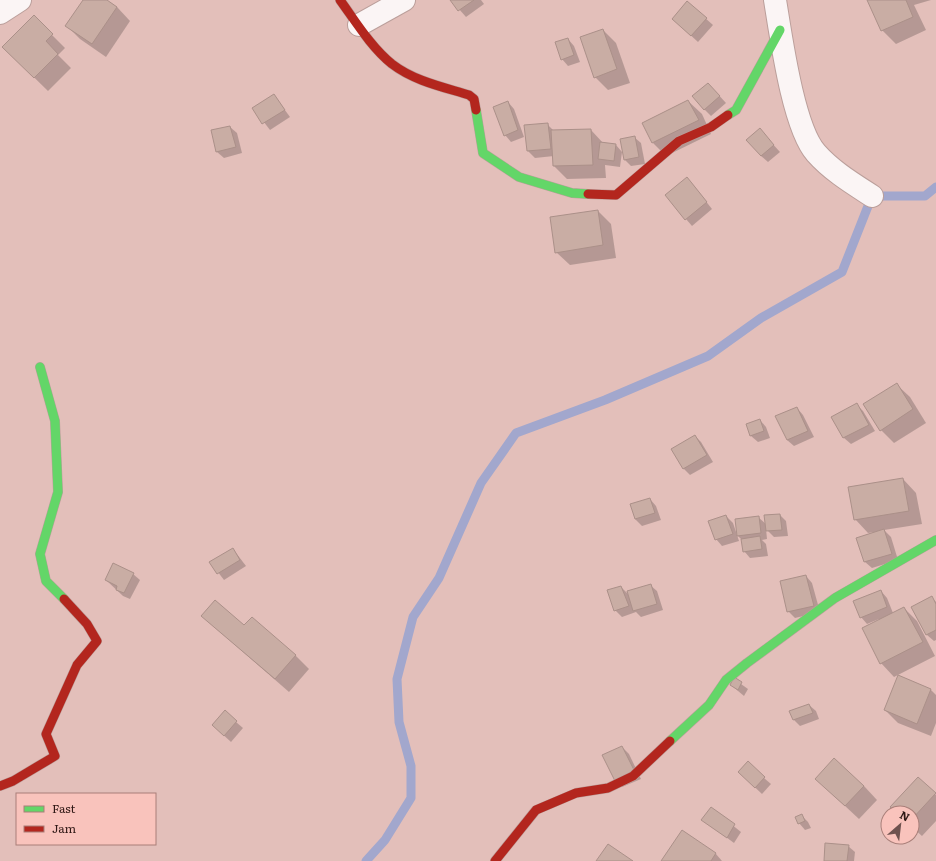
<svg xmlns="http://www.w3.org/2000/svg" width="936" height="861" font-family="Literata,serif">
  <rect width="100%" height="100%" fill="#e3bfba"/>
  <!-- shadow -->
  <g fill="#0003">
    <polygon points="84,0 106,0 117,7 130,21 106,57 80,39 67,26"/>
    <polygon points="451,0 481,0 484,4 466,17"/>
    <polygon points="868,0 931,0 914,5 926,30 896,44 882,30"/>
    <polygon points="687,2 713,25 698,42 673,19"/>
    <polygon points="34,17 65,48 58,55 71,68 48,91 3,47"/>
    <polygon points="603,30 616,43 630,83 608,90 595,77"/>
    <polygon points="568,39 574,46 580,62 568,66 562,59"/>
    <polygon points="715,91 726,103 711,116 704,109"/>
    <polygon points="274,95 290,117 270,130 253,108"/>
    <polygon points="688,101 702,114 711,134 666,156 653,143"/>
    <polygon points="508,102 514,109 524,137 511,142 505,135"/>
    <polygon points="547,124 554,131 591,130 604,144 616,145 622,152 620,167 605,165 606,178 567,179 554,166 554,156 535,158 528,151 526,126"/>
    <polygon points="230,127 237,133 242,153 224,158 217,152"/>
    <polygon points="760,130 780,152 768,162 761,156"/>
    <polygon points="634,137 641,143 645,164 631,166 625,160"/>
    <polygon points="693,185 712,209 692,226 686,219"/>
    <polygon points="598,211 611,224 616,258 570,265 556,252"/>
    <polygon points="896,384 910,397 926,423 894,443 881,430"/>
    <polygon points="857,405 863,411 875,431 851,444 844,438 833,417"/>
    <polygon points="797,408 803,415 814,437 794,446 787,440"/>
    <polygon points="760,420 766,427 770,438 758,442 751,436 747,425"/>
    <polygon points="695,436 701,442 713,462 690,475 683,468"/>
    <polygon points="903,479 916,493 922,524 884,530 891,537 898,560 872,568 865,562 858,538 874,532 868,533 855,519"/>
    <polygon points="650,499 656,506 661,520 642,526 635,519 631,505"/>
    <polygon points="780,515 786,521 788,536 774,537 766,529 767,539 762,540 766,544 768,556 750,558 744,551 742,540 737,535 758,517 767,525"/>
    <polygon points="726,516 733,523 739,541 722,546 716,539"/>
    <polygon points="233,549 246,566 224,580 211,563"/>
    <polygon points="133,574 140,580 130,599 123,596 106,580"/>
    <polygon points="806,576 812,583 820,612 795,618 788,611"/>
    <polygon points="650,585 657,591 663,610 641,617 636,612 622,617 615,610 621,587 629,595"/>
    <polygon points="881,591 887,598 893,613 904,608 917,621 935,656 894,677 881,663 879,619 867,624 861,617"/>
    <polygon points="931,597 936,602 936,640 934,641 927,635 913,607"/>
    <polygon points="202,616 244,626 295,655 309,669 289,692"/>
    <polygon points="899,676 931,690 936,695 936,723 931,736 898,723 885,710"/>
    <polygon points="734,679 748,689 744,696 731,685"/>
    <polygon points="809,705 816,711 819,719 800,726 794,720"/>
    <polygon points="236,722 243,728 231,742 219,731"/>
    <polygon points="622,747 629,754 641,779 622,787"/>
    <polygon points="745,778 764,778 771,784 762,794"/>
    <polygon points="918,778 936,795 936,821 922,836 912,827 912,813 898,813"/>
    <polygon points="864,786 877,800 859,819 830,792"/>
    <polygon points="711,808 741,832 734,843 703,820"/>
    <polygon points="802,816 808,822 811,828 805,830 799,823"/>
    <polygon points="682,832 716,854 722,861 662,861"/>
    <polygon points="848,846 855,852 854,861 825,861"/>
  </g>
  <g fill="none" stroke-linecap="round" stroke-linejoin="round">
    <!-- stream -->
    <polyline stroke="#a2a7cd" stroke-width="9" points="366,861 385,840 411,798 411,766 399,722 397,679 413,617 439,578 481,483 516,433 605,400 708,356 761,318 842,272 872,196 925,196 936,187"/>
  </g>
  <!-- building -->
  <g fill="#c9ada4" stroke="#ab9089">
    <polygon points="83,0 107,0 117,7 92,44 65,26"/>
    <polygon points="450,0 474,0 458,11"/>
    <polygon points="867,0 906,0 913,17 881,31"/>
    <polygon points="687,1 707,18 691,36 672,19"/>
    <polygon points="34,15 53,34 46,41 58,54 34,78 2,47"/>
    <polygon points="603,29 617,69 594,78 580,37"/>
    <polygon points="568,38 574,55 561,60 555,42"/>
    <polygon points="708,83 720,96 704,110 692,96"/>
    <polygon points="274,94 285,110 262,124 252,108"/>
    <polygon points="688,100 699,120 652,143 642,123"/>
    <polygon points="508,101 518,130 504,136 493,107"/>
    <polygon points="548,123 551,149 527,151 524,125"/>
    <polygon points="230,126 236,147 216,152 211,130"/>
    <polygon points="760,128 774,145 761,156 746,140"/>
    <polygon points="591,129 593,165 553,166 551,130"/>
    <polygon points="635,136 639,157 624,160 620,139"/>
    <polygon points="600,142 616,144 614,161 598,159"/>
    <polygon points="687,177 707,202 685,220 665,195"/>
    <polygon points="598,210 603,245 555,253 550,217"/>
    <polygon points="897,383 913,409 880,431 863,404"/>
    <polygon points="857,403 869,425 843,438 831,417"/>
    <polygon points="797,407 808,431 787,440 775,416"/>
    <polygon points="760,419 764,431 750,436 746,424"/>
    <polygon points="695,435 707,455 683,469 671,449"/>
    <polygon points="903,478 909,511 854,520 848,487"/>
    <polygon points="650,498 655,513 635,519 630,504"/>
    <polygon points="780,514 782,530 766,531 764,515"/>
    <polygon points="726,515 733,534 715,540 708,521"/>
    <polygon points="759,516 761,533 737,536 735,519"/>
    <polygon points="884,529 892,554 864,562 856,538"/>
    <polygon points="760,536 762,549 743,552 741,539"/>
    <polygon points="233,548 240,560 217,574 209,562"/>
    <polygon points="113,563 134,573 124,593 116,590 117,586 105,580"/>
    <polygon points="806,575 814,606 787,612 780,581"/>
    <polygon points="651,584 657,604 633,611 627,591"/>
    <polygon points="621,586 629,606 614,611 607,590"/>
    <polygon points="881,590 887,607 860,618 853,601"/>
    <polygon points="932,596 936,604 936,630 926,635 911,607"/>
    <polygon points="215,600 244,625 252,617 296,655 275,679 201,616"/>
    <polygon points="904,607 923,642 880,664 862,628"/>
    <polygon points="898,675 931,689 917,724 884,710"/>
    <polygon points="734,677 742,682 738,690 730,685"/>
    <polygon points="809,704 813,713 793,720 789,711"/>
    <polygon points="225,710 237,721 224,736 212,725"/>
    <polygon points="622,746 635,772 615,781 602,755"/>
    <polygon points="834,758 864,786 845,806 815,779"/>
    <polygon points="748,761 765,777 755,788 738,772"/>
    <polygon points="918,777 936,793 912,819 912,813 897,813 890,807"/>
    <polygon points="711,807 735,824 727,838 701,820"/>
    <polygon points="802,814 805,821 798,824 795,817"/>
    <polygon points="682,830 716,853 711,861 661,861"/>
    <polygon points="825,843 849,845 847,861 824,861"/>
    <polygon points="608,844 633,861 596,861"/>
  </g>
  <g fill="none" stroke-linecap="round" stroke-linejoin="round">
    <!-- street casing -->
    <g stroke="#bb9f9b" stroke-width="24">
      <g id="street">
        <path d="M775,0C781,36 793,127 816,153C832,171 852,183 872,196"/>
        <polyline points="0,13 20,0"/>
        <polyline points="359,25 404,0"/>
      </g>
    </g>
    <!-- fast casing -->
    <g stroke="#bb9f9b" stroke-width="10">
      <g id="fast">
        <polyline points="476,110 483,153 519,177 572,193 588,194"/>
        <polyline points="728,115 736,110 780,30"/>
        <polyline points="40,367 55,421 58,492 40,554 46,581 64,599"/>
        <polyline points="670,741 709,705 726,680 747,663 835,598 936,540"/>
      </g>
    </g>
    <!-- jam casing -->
    <g stroke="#bb9f9b" stroke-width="10">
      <g id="jam">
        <path d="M340,0C356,22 371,47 392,64C414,81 443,87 469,95L474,99L476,110"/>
        <polyline points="588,194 616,195 679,141 711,127 728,115"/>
        <polyline points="0,786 13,781 55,756 46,734 77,665 97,641 87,624 64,599"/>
        <polyline points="495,861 536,810 576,793 608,788 633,776 670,741"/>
      </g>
    </g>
    <!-- street -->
    <use href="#street" stroke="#fbf5f5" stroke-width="22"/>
    <!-- fast -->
    <use href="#fast" stroke="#63d668" stroke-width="9"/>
    <!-- jam -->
    <use href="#jam" stroke="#b3261e" stroke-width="9"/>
  </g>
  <!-- legend -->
  <rect x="16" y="793" width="140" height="52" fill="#f9c3bc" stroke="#a97f79"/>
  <rect x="24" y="806" width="20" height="6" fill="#63d668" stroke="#a97f79"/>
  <text x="52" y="813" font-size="12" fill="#301815">Fast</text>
  <rect x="24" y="826" width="20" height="6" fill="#b3261e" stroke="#a97f79"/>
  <text x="52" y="833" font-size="12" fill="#301815">Jam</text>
  <!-- north arrow -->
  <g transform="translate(900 825) rotate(28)"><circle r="19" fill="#f9c3bc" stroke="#a97f79"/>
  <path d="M0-3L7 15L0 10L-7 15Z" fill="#6f524f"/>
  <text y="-6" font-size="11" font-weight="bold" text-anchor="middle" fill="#301815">N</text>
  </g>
</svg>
